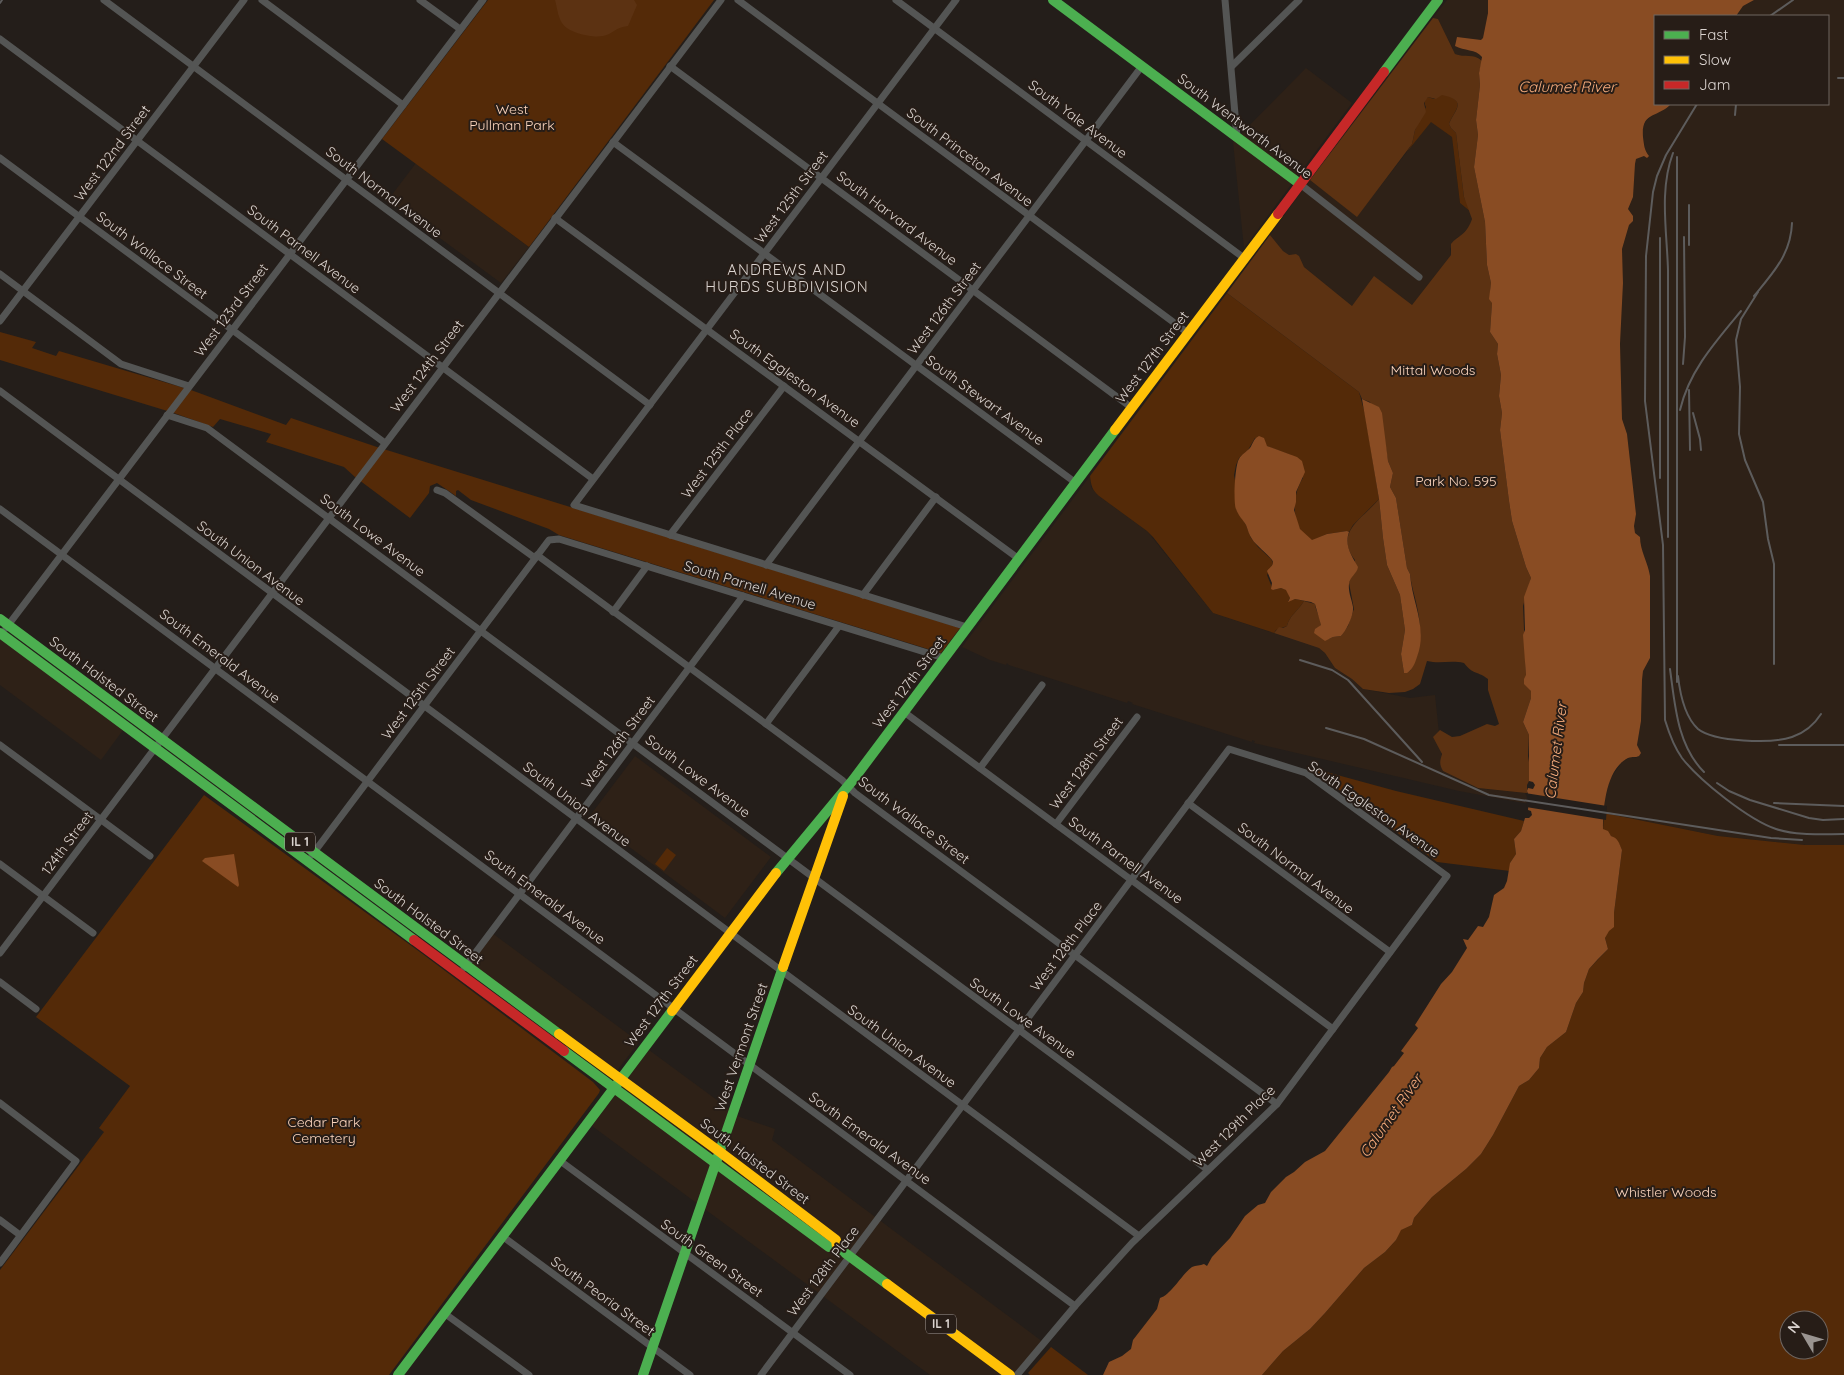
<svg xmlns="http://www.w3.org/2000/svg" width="1844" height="1375" font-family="Quicksand,sans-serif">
  <rect width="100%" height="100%" fill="#241e1a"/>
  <!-- built -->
  <g fill="#2e2117">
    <polygon points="1447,0 1488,0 1488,13 1480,54 1482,61 1479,58 1460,56 1455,54 1438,19 1433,18"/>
    <polygon points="1754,0 1844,0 1844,845 1805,845 1718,836 1604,813 1605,797 1608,782 1622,762 1632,756 1636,758 1641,753 1637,745 1641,721 1642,680 1643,671 1650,658 1648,566 1640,546 1640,537 1635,533 1634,526 1636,514 1627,434 1622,419 1620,344 1623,283 1622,249 1629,225 1633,221 1628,209 1633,197 1635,164 1636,159 1644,156 1645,150 1642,127 1647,120 1656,113 1667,108 1671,104 1828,104 1828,16 1736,16 1743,6"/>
    <polygon points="1306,68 1352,103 1244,248 1233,142"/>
    <polygon points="1431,121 1452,137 1460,203 1471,212 1472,219 1470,225 1461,236 1456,238 1450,249 1451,255 1412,305 1352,306 1304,267 1296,254 1289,255 1283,251 1270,235 1310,180 1357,216"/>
    <polygon points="416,163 529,247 501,283 388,200"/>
    <polygon points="1090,476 1091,487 1099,496 1147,531 1213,613 1319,648 1325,653 1335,668 1352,679 1363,689 1410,698 1435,695 1443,771 1478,788 1527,793 1529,797 1529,804 1459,791 1254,743 1255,741 1252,740 1252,742 1132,704 1133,703 1128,701 1127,703 1009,665 1007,663 1006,665 990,660 962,647"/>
    <polygon points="0,639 123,730 101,760 0,685"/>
    <polygon points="635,756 771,857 725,918 589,817"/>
    <polygon points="492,933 639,1042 616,1072 469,963"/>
    <polygon points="649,1050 740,1117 775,1129 772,1140 1043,1342 1015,1375 930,1375 592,1126"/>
  </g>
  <!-- green -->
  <g fill="#542a08" fill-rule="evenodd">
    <polygon points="488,0 714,0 529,247 382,139"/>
    <path d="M1442,94C1469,101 1454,110 1449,124L1451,128L1456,133L1464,197L1471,212L1460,203L1452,137L1431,122L1406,153L1412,144L1415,130L1426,107C1424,103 1424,100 1428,97L1434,99Z"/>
    <path d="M1227,293L1359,392L1365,414L1379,499L1353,525L1349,532L1347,531L1327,534L1311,541C1291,529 1291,496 1303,478L1291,455L1267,446L1255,438L1248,450L1239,458L1236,465L1234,475L1236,485V509L1246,525L1251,538L1258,547L1271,559L1273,563L1267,575L1273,590L1281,588L1287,590L1290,598L1288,601L1295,599L1304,601C1299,610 1289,616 1287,626L1276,630L1274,633L1213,613L1153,537L1147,531L1099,496C1092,490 1091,485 1090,476Z"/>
    <polygon points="0,332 36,342 32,348 56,356 59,351 191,390 286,425 291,418 377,447 960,628 941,653 559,535 549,529 471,500 458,490 456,491 456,496 437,483 430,486 429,493 410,518 355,477 344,467 266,442 271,434 220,419 213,427 174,413 0,360"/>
    <polygon points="1308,767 1396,791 1524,821 1521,831 1514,839 1516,854 1510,863 1510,871 1437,862"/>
    <polygon points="204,795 424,955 593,1082 600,1090 599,1093 389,1375 0,1375 0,1270 104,1132 99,1128 130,1086 36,1017"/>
    <path d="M1604,813L1718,836L1805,845H1844V1375H1262L1283,1351L1310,1329L1325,1313L1364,1268L1385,1252L1396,1240L1400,1230L1412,1225L1414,1218L1432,1197L1466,1169L1481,1154L1493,1135L1519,1086L1529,1080L1539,1068L1540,1058L1547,1047L1566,1032L1576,1003L1583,992L1584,983L1589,969L1608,949L1605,938L1614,913L1622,850C1617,837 1612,838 1603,829ZM1789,1320H1819V1350H1789Z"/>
    <polygon points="667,848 676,855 664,871 655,864"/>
    <polygon points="1051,1347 1088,1375 1030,1375 1028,1373"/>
  </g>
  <!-- forest -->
  <g fill="#5c3212">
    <path d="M555,0H634L637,5L628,26C616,27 611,35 603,36C592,38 568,33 562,23C558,17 557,7 555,0Z"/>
    <path d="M1433,18L1438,19L1455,54C1464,58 1474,53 1482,61L1479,73L1480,85L1476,120L1478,135L1474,167L1485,222L1487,265L1491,283L1490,293L1492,303L1490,332L1498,344L1497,354L1501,375L1499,396L1502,413L1500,430L1509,501L1512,521L1526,567L1531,578L1523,606L1526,675L1529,687L1531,691V698L1523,722L1529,735L1528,756L1530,768L1529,781L1527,785V793L1478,788L1443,771C1439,764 1440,761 1442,754L1433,737L1440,730L1452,737L1460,736L1487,724L1495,726L1499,724L1488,690V679C1478,671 1473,675 1464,663C1451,660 1440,664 1427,661L1420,684L1413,689L1405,692L1389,693L1363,689L1352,679L1335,668L1325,653L1319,648L1274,633L1279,627L1283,628L1287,626C1289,616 1299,610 1304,601L1315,604C1316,612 1321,618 1321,625L1319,627L1329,639L1333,637L1341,636L1348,626L1354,609L1349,583L1355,560C1333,532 1364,518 1379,499L1383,538L1387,565L1400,595L1405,630L1401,654L1404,673L1410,671C1423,649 1422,627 1416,602C1414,593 1411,584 1410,574L1407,568L1396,498L1390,487L1393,473L1388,461L1384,436L1370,402L1362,399L1359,392L1227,293L1270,235L1283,251L1289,255L1296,254L1299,256L1304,267L1352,306L1374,276L1412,305L1451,255V244C1454,240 1456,239 1460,236C1466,232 1470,225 1472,219L1464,197L1456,133L1451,128L1449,124C1454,110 1469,101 1442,95L1436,99L1428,97L1424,103L1426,112L1415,130L1412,144L1357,217L1310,180Z"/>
  </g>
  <!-- water -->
  <g fill="#894c23">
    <path d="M1488,0H1754L1743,6L1736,16H1655V104H1671C1658,118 1641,111 1643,137C1644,144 1644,150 1649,156L1647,158L1644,156L1636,159L1635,164L1633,197L1628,209L1633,216V221L1629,225L1622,249L1623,283L1620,344L1622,419L1627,434L1636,514L1634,526L1635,533L1640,537C1640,551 1648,562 1650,576V658L1643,671L1642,680L1641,721L1637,745L1641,753L1639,756C1635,758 1633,756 1628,758C1606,769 1603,807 1603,829L1608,831L1611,836C1618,838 1619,843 1622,850L1614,913V927L1609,931L1605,938L1608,949L1598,959L1589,969L1584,983L1583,992L1576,1003L1566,1032L1547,1047L1540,1058L1539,1068L1529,1080L1519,1086L1493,1135L1481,1154L1466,1169L1432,1197L1414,1218L1412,1225L1401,1230L1396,1240L1385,1252L1364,1268L1325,1313L1310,1329L1283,1351L1262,1375H1103L1109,1362L1122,1356L1131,1349L1133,1340L1157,1309L1160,1298C1171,1295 1182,1274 1192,1267C1196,1265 1200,1266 1204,1264L1207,1266L1212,1257L1230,1238L1245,1216L1258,1205L1265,1203L1271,1192L1286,1177L1294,1172L1305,1162L1325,1151L1389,1072L1392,1067L1394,1066L1404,1053L1401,1051L1418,1028L1415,1025L1441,984L1452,972L1467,948L1463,939L1468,940L1478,926L1483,927L1489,917L1494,895L1504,888L1507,881L1510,863L1516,854L1514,839L1521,831L1525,818H1529L1532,815L1531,811L1528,810L1529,797L1527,791L1528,788L1533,789L1535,785L1533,782L1529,781V735L1523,722L1531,698V691L1524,684V679L1526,675L1523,635L1525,630L1524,597L1531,578L1526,567L1512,521L1509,501L1500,430L1502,413L1499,396L1501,375L1497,354L1498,344L1490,332L1492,303L1489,299L1491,283L1487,265L1485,222L1474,167L1478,135L1476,120L1480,85L1479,73L1482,57C1476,49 1464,51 1455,46L1457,37L1481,40L1483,38L1488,13Z"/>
    <path d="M1362,399L1379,407L1382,413L1388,461L1393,473L1390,487L1396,498L1407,568L1410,574C1412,603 1428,628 1417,657C1415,663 1413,669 1407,673H1404L1401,654L1405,630L1400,595L1387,565L1383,538L1379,499Z"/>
    <path d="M1259,436L1264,438L1267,446L1297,457L1302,461L1305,472L1296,492V502L1294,510L1300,529L1312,540L1327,534L1347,531L1349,532C1344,546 1352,556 1358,567C1357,574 1350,576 1349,584C1348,592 1352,600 1353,607C1354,615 1346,631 1341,636L1333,637L1325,641L1314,633L1315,629L1321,625L1315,604L1311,602L1295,599L1288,602L1290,598L1286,590L1281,588L1273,590L1271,589L1272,583L1267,571C1269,568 1273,566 1273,562C1272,557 1256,546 1252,539C1249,535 1248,530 1246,525C1243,520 1238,515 1236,509C1233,502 1235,465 1239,459C1241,455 1246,452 1250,448C1253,444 1253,439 1259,436Z"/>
    <polygon points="234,854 239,885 238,887 202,861 205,858"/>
  </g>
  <!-- pier -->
  <polygon fill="#241e1a" points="1525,793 1607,806 1606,820 1526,807 1527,797"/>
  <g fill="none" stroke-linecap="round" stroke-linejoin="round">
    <!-- street -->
    <g stroke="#545554" stroke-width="7">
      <polyline points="104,0 650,405"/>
      <polyline points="262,0 403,105"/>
      <polyline points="420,0 460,29"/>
      <polyline points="738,0 1188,333"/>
      <polyline points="896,0 1244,258"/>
      <polyline points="956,0 574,505 967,627"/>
      <polyline points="1225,0 1237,137"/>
      <polyline points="0,39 593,479"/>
      <polyline points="670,66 1132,408"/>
      <polyline points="1232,66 1299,0"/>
      <polyline points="613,142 1076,483"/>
      <polyline points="0,158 385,443"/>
      <polyline points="1300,184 1419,277"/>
      <polyline points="555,218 1019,559"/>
      <polyline points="0,274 121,364 189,386"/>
      <polyline points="0,321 244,0"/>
      <polyline points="0,391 1139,1236"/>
      <polyline points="167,415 207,428 1208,1170"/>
      <polyline points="437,490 445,493 535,558"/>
      <polyline points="0,509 1075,1306"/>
      <polyline points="670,535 784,386"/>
      <polyline points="537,555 842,780 855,793 886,816 1277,1104"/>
      <polyline points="766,565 1142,66"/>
      <polyline points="863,595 936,497"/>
      <polyline points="613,612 647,566"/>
      <polyline points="6,628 483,0"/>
      <polyline points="904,712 1333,1029"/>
      <polyline points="766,724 839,626"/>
      <polyline points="0,745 150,856"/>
      <polyline points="980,768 1042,685"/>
      <polyline points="1188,803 1390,952"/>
      <polyline points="1056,824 1137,717"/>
      <polyline points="312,855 549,540 559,539 944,658"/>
      <polyline points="0,864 93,933"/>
      <polyline points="0,953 721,0"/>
      <polyline points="464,968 743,596"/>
      <polyline points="0,982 36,1009"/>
      <polyline points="0,1103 76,1161 0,1263"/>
      <polyline points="559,1160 850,1375"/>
      <polyline points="0,1220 20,1235"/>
      <polyline points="502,1236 690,1375"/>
      <polyline points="444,1313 529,1375"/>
      <polyline points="761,1375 1229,749 1306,773 1447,876 1277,1104 1132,1243 1075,1306 1017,1375"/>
    </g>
    <!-- fast -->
    <g stroke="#4caf50" stroke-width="10">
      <polyline points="1053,0 1300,184"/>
      <polyline points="1384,72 1438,0"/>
      <polyline points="0,619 559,1034"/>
      <polyline points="0,633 414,940"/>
      <polyline points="776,873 853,780 1115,430"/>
      <polyline points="564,1051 829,1247 837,1247 887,1284"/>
      <polyline points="398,1375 672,1011"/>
      <polyline points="643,1375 783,967"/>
    </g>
    <!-- slow -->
    <g stroke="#ffc107" stroke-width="10">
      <polyline points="1115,430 1278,214"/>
      <polyline points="783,967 843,796"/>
      <polyline points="672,1011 776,873"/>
      <polyline points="559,1034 720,1152 836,1240 837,1247"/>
      <polyline points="887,1284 1010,1375"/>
    </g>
    <!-- jam -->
    <g stroke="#c62828" stroke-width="10">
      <polyline points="1278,214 1384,72"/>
      <polyline points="414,940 564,1051"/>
    </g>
    <!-- rail -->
    <g stroke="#5d5c5c" stroke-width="2">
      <polyline points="0,3 2,0"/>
      <polyline points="1770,16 1793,0"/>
      <polyline points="1838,78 1844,78"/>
      <path d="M1697,104L1666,155L1657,176L1653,192L1646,256L1645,401L1663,545L1665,720C1669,733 1674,747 1682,758C1700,781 1749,820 1776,829C1798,836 1821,834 1844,834"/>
      <polyline points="1735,115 1736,104"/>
      <polyline points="1689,205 1689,245"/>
      <polyline points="1660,238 1660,478"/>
      <polyline points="1758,292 1741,319 1736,340 1740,387 1739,434 1745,460 1763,502 1768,539 1774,564 1774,664"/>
      <path d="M1754,296C1773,273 1791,254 1792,223"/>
      <polyline points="1683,364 1685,337 1684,237"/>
      <polyline points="1689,390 1690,450"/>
      <path d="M1680,410C1689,371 1716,341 1741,311"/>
      <polyline points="1693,413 1700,439 1701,450"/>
      <path d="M1668,537C1668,448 1668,359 1668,270C1667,232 1659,190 1673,153"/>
      <polyline points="1300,660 1332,670 1348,680 1422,762"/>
      <path d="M1670,669C1675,705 1677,745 1704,772"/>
      <path d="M1678,676C1680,694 1684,716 1698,729C1714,742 1772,744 1792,737C1804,733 1814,725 1821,714"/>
      <polyline points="1677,682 1677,157"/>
      <polyline points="1326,728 1364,739 1489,795 1771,838 1802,840"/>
      <polyline points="1779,745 1844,745"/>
      <polyline points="1717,783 1729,791 1750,800 1809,818 1823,820 1844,819"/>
      <polyline points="1774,803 1844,806"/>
    </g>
  </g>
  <g text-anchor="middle" stroke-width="4" stroke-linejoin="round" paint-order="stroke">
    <!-- shield labels -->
    <g fill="#271d17" stroke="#a49c98" stroke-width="1">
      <rect x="285" y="832.5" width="30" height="19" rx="4"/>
      <rect x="926" y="1314.5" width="30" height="19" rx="4"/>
    </g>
    <g font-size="12" font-weight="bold" fill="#dad3cf">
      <text x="300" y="846">IL 1</text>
      <text x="941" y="1328">IL 1</text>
    </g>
    <!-- park labels -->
    <g font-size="14" fill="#fdd6be" stroke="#271d17">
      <text x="512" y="114">West<tspan x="512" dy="16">Pullman Park</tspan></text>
      <text x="1433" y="375">Mittal Woods</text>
      <text x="1456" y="486">Park No. 595</text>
      <text x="324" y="1127">Cedar Park<tspan x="324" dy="16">Cemetery</tspan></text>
      <text x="1666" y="1197">Whistler Woods</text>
    </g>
    <!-- street labels -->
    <g font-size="14" fill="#dad3cf" stroke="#271d17">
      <text transform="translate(1078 119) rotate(37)" y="5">South Yale Avenue</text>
      <text transform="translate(1245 126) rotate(37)" y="5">South Wentworth Avenue</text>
      <text transform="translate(112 153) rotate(-53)" y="5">West 122nd Street</text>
      <text transform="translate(970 157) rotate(37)" y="5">South Princeton Avenue</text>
      <text transform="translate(384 192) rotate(37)" y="5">South Normal Avenue</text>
      <text transform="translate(791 197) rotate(-53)" y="5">West 125th Street</text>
      <text transform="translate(897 218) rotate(37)" y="5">South Harvard Avenue</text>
      <text transform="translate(304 249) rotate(37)" y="5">South Parnell Avenue</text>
      <text transform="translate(152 255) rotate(37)" y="5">South Wallace Street</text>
      <text transform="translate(944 308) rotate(-53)" y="5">West 126th Street</text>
      <text transform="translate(231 310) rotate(-53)" y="5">West 123rd Street</text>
      <text transform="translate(1152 357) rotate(-53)" y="5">West 127th Street</text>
      <text transform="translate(427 366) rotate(-53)" y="5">West 124th Street</text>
      <text transform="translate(795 378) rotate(36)" y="5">South Eggleston Avenue</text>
      <text transform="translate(985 400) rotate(36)" y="5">South Stewart Avenue</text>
      <text transform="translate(717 453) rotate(-53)" y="5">West 125th Place</text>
      <text transform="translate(373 535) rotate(37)" y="5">South Lowe Avenue</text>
      <text transform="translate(251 563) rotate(37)" y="5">South Union Avenue</text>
      <text transform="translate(750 585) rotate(17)" y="5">South Parnell Avenue</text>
      <text transform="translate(220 656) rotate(37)" y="5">South Emerald Avenue</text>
      <text transform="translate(104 679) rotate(37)" y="5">South Halsted Street</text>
      <text transform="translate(909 682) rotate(-53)" y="5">West 127th Street</text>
      <text transform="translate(418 693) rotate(-53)" y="5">West 125th Street</text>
      <text transform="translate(618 742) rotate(-53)" y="5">West 126th Street</text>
      <text transform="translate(1086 763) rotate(-53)" y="5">West 128th Street</text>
      <text transform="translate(698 776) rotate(37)" y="5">South Lowe Avenue</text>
      <text transform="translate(577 804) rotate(37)" y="5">South Union Avenue</text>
      <text transform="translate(1374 809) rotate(35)" y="5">South Eggleston Avenue</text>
      <text transform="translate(914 820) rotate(37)" y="5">South Wallace Street</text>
      <text transform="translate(67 843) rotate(-53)" y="5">124th Street</text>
      <text transform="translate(1126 860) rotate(36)" y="5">South Parnell Avenue</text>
      <text transform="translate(1296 868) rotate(37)" y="5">South Normal Avenue</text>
      <text transform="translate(545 897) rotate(37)" y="5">South Emerald Avenue</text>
      <text transform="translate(429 921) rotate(37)" y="5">South Halsted Street</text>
      <text transform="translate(1066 946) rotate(-53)" y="5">West 128th Place</text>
      <text transform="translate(661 1001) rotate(-53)" y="5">West 127th Street</text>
      <text transform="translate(1023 1018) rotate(36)" y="5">South Lowe Avenue</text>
      <text transform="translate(902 1046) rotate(36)" y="5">South Union Avenue</text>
      <text transform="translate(741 1047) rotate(-71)" y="5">West Vermont Street</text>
      <text transform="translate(1234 1126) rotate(-45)" y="5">West 129th Place</text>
      <text transform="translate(870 1138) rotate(36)" y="5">South Emerald Avenue</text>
      <text transform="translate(755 1161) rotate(37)" y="5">South Halsted Street</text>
      <text transform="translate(712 1258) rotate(36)" y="5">South Green Street</text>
      <text transform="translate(823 1271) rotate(-53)" y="5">West 128th Place</text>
      <text transform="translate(603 1296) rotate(36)" y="5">South Peoria Street</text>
    </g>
    <!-- water labels -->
    <g font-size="15" font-style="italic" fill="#f8ad7d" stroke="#271d17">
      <text x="1567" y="92">Calumet River</text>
      <text transform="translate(1556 751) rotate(-83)" y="5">Calumet River</text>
      <text transform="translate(1391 1116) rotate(-55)" y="5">Calumet River</text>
    </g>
    <!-- neighbourhood labels -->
    <g font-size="15" letter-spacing="1" fill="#dad3cf" stroke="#271d17">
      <text x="787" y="275">ANDREWS AND<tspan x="787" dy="17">HURDS SUBDIVISION</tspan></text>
    </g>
  </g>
  <!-- legend -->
  <rect x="1654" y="15" width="175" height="90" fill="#271d17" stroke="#6f6661"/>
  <rect x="1664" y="31" width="25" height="8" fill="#4caf50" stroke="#6f6661"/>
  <text x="1699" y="40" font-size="15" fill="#dad3cf">Fast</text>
  <rect x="1664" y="56" width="25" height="8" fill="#ffc107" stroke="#6f6661"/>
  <text x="1699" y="65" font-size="15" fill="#dad3cf">Slow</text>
  <rect x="1664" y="81" width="25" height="8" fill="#c62828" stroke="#6f6661"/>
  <text x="1699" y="90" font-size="15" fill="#dad3cf">Jam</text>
  <!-- north arrow -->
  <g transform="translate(1804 1335) rotate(308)"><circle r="24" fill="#271d17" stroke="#6f6661"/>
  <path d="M0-4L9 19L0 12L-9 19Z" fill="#9a9490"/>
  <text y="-8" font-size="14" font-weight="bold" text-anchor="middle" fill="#dad3cf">N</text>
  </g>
</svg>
